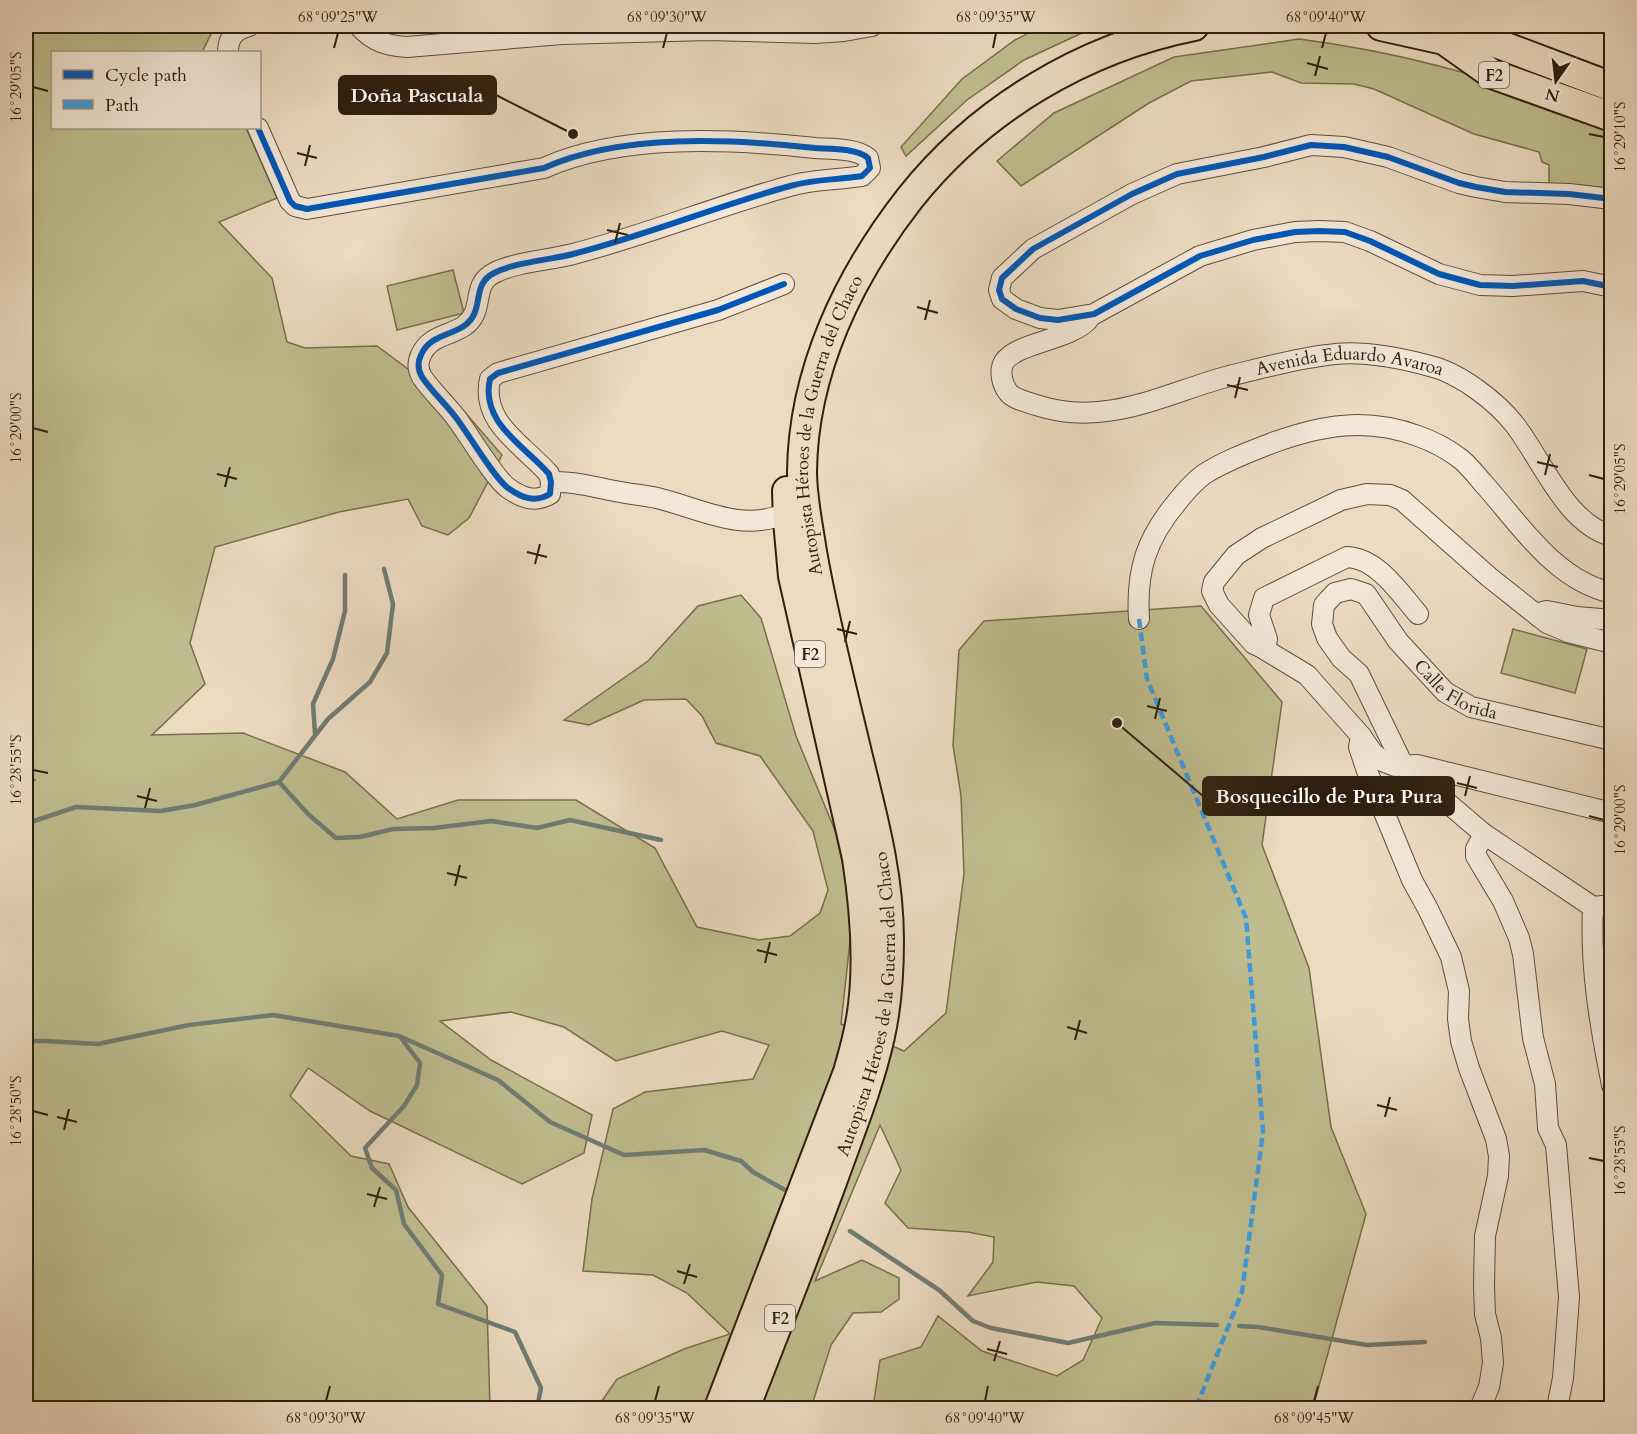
<svg xmlns="http://www.w3.org/2000/svg" width="1637" height="1434" font-family="Cardo,serif">
  <rect width="100%" height="100%" fill="#ecdac1"/>
  <filter id="stains"><feTurbulence type="fractalNoise" baseFrequency=".00333" numOctaves="4"/><feColorMatrix values="0 0 0 0 .2 0 0 0 0 .09 0 0 0 0 .02 0 0 0 .5 -.17"/></filter>
  <radialGradient id="worn" r=".72"><stop offset=".6" stop-color="#630" stop-opacity="0"/><stop offset="1" stop-color="#630" stop-opacity=".3"/></radialGradient>
  <!-- green -->
  <g fill="#bfbd8e" stroke="#786e4e" stroke-width="1.5">
    <polygon points="26,26 215,26 202,52 52,52 52,128 246,128 277,198 219,222 272,278 287,342 305,348 377,346 463,410 502,455 469,518 448,535 422,526 408,499 339,512 215,547 190,643 205,684 152,735 243,733 345,772 397,819 458,800 576,800 655,848 697,927 759,940 790,936 820,913 828,890 813,831 760,756 716,743 702,716 686,699 644,700 589,725 564,720 648,661 698,606 741,595 761,618 796,736 836,833 853,914 841,1024 904,1051 946,1013 964,874 961,796 953,745 959,650 984,621 1201,606 1282,702 1262,845 1309,968 1331,1127 1366,1214 1313,1408 873,1408 880,1360 921,1347 938,1316 982,1351 1057,1376 1083,1360 1102,1318 1074,1286 1037,1282 968,1296 993,1262 994,1237 968,1232 908,1228 885,1203 901,1170 880,1125 815,1281 862,1260 899,1278 899,1299 881,1312 853,1313 831,1345 811,1408 597,1408 617,1379 684,1349 730,1334 687,1293 653,1275 583,1271 592,1199 613,1109 645,1092 753,1079 769,1045 722,1031 616,1061 564,1027 511,1012 440,1021 491,1060 592,1115 584,1153 522,1184 370,1111 308,1068 290,1096 351,1156 389,1164 408,1207 487,1306 490,1408 26,1408 26,785 35,780 26,775"/>
    <polygon points="1042,26 1097,26 1024,60 967,100 906,156 901,147 962,79 1015,40"/>
    <path d="M1299,39C1346,45 1393,54 1439,66C1498,81 1555,104 1611,127V188L1549,184V165L1542,162L1539,152L1474,134L1374,89L1354,84L1301,83L1272,72L1191,81L1149,103L1021,186L997,161L1054,113L1174,57Z"/>
    <polygon points="453,270 464,313 397,330 387,286"/>
    <polygon points="1513,629 1587,649 1575,693 1501,673"/>
  </g>
  <g fill="none" stroke-linecap="round" stroke-linejoin="round">
    <!-- stream -->
    <g stroke="#6f7c74" stroke-width="4.5">
      <polyline points="315,734 313,704 333,659 345,611 345,575"/>
      <polyline points="279,782 308,814 336,838 360,837 393,829 434,828 491,821 537,828 570,820 661,840"/>
      <polyline points="26,828 34,821 76,807 161,811 195,805 279,782 328,719 370,682 387,653 393,604 384,569"/>
      <polyline points="401,1038 420,1063 417,1085 404,1106 365,1148 372,1168 396,1190 404,1224 442,1275 438,1304 515,1332 541,1388 537,1408"/>
      <polyline points="26,1041 45,1041 98,1044 189,1025 273,1015 399,1036 498,1080 550,1122 624,1155 704,1150 741,1161 753,1172 792,1194"/>
      <polyline points="850,1231 939,1290 973,1321 991,1328 1068,1343 1155,1323 1217,1325"/>
      <polyline points="1239,1326 1258,1327 1367,1345 1425,1342"/>
    </g>
    <!-- minor casing -->
    <g stroke="#5f4e3c" stroke-width="22">
      <g id="minor">
        <path d="M359,26C372,41 387,46 407,47L562,34L708,30L815,33L844,31L872,26"/>
        <path d="M228,52C228,37 235,30 249,26"/>
        <path d="M258,128L290,201L295,206L307,209L544,168C621,133 732,139 815,148C831,149 856,148 868,158L870,168L862,176C838,180 814,179 790,186C717,206 647,235 573,254C550,260 515,262 494,273C470,285 486,311 464,326C449,336 429,336 421,355C417,363 418,370 422,377C432,392 446,404 457,419C469,435 495,479 508,488C522,498 535,503 550,494L551,482L549,474C525,446 480,423 490,379L498,373L718,310L784,284"/>
        <polyline points="1612,199 1569,194 1505,192 1476,187 1459,183 1388,157 1344,147 1311,145 1264,157 1177,174 1132,194 1033,249 1002,278 999,290 1002,299 1016,309 1040,318 1058,320 1094,314 1200,256 1253,240 1295,232 1319,231 1345,232 1370,241 1439,274 1480,285 1513,286 1583,281 1612,287"/>
        <path id="s1" d="M1088,320C1069,340 1016,343 1004,362C999,371 1002,384 1008,392C1013,399 1027,402 1036,405C1106,428 1163,394 1229,376C1262,368 1294,359 1327,355C1358,350 1400,358 1430,366C1460,373 1497,402 1515,425C1542,460 1566,524 1612,536"/>
        <path d="M551,482C574,481 593,487 615,491C629,494 643,495 657,498C702,509 741,533 787,513"/>
        <path d="M1418,614C1400,593 1377,558 1347,557L1264,598L1259,615L1267,639L1266,644L1259,646L1254,644L1219,605L1212,591L1214,582L1236,555L1262,538L1341,500L1367,494L1390,495L1402,500L1489,577L1547,623L1568,632L1612,643"/>
        <polyline points="1538,616 1542,612 1547,611 1577,617 1612,620"/>
        <path d="M1139,619C1136,571 1146,539 1177,502C1185,492 1195,480 1206,473C1227,460 1249,452 1272,443C1322,425 1366,417 1418,436C1432,441 1446,448 1458,457C1467,463 1475,474 1483,483C1520,524 1554,580 1612,593"/>
        <polyline points="1259,646 1307,675 1361,736 1372,752 1382,761 1395,766 1417,765 1612,813"/>
        <polyline points="1361,736 1359,747 1367,771 1412,880 1428,909 1451,957 1459,991 1458,1019 1461,1041 1469,1068 1496,1139 1499,1156 1498,1176 1485,1236 1484,1286 1485,1314 1491,1338 1493,1363 1489,1387 1480,1408"/>
        <polyline points="1484,834 1476,849 1476,856 1503,901 1519,938 1523,954 1533,1038 1545,1084 1548,1128 1556,1145 1569,1297 1563,1378 1557,1408"/>
        <path id="s2" d="M1593,907L1484,834L1403,765L1359,674L1341,658L1327,638L1322,624L1324,605L1335,593L1351,589L1366,594L1398,641L1445,692L1471,707L1612,740"/>
        <path d="M1593,907C1590,967 1600,1026 1612,1085"/>
        <polyline points="1593,907 1612,905"/>
      </g>
    </g>
    <!-- highway casing -->
    <g stroke="#301f0f" stroke-width="32">
      <g id="highway">
        <polyline points="1381,26 1444,40 1492,74 1612,117"/>
        <polyline points="1439,26 1498,44 1612,87"/>
        <path d="M719,1408L848,1072C853,1055 858,1037 861,1019C870,966 865,910 857,858L793,576L788,521L787,491"/>
        <path id="s3" d="M745,1408C774,1333 804,1258 832,1182C849,1134 869,1086 880,1036C887,1005 889,972 889,940C889,876 873,818 858,757C842,689 824,621 812,552C808,525 802,498 802,472C803,371 849,276 910,198C981,109 1083,48 1194,26"/>
      </g>
    </g>
    <!-- minor -->
    <use href="#minor" stroke="#f3e7d7" stroke-width="20"/>
    <!-- highway -->
    <use href="#highway" stroke="#ecdac1" stroke-width="28"/>
    <!-- quiet -->
    <polyline stroke="#3e9bde" stroke-width="4.5" stroke-dasharray="9 4.5" stroke-linecap="butt" points="1139,619 1147,679 1246,918 1263,1132 1242,1292 1196,1408"/>
    <!-- cycleway casing -->
    <g stroke="#f3e7d7" stroke-width="10">
      <g id="cycleway">
        <path d="M258,128L290,201L295,206L307,209L544,168C621,133 732,139 815,148C831,149 856,148 868,158L870,168L862,176C838,180 814,179 790,186C717,206 647,235 573,254C550,260 515,262 494,273C470,285 486,311 464,326C449,336 429,336 421,355C417,363 418,370 422,377C432,392 446,404 457,419C469,435 495,479 508,488C522,498 535,503 550,494L551,482L549,474C525,446 480,423 490,379L498,373L718,310L784,284"/>
        <polyline points="1612,199 1569,194 1505,192 1476,187 1459,183 1388,157 1344,147 1311,145 1264,157 1177,174 1132,194 1033,249 1002,278 999,290 1002,299 1016,309 1040,318 1058,320 1094,314 1200,256 1253,240 1295,232 1319,231 1345,232 1370,241 1439,274 1480,285 1513,286 1583,281 1612,287"/>
      </g>
    </g>
    <!-- cycleway -->
    <use href="#cycleway" stroke="#0057b8" stroke-width="6"/>
  </g>
  <!-- ticks -->
  <path fill="none" stroke="#301f0f" stroke-width="2" d="M334,48L338,33M663,48L667,33M993,48L996,33M1322,48L1326,33M1307,63L1328,69M1315,76L1320,56M33,87L48,91M1589,134L1604,137M297,153L317,158M305,166L310,145M607,230L628,235M615,243L620,223M917,307L938,313M925,320L930,300M1227,385L1248,390M1235,398L1240,377M33,428L48,432M1537,462L1558,467M217,474L237,479M1545,475L1550,454M1589,475L1604,479M225,487L230,467M527,552L547,557M535,564L540,544M837,629L857,634M845,642L850,621M1147,706L1167,711M1155,719L1160,698M33,770L48,773M1457,783L1477,788M137,796L157,801M1465,796L1470,776M145,808L150,788M1589,816L1604,820M447,873L467,878M455,886L460,865M757,950L777,955M765,963L770,942M1067,1027L1087,1033M1075,1040L1080,1020M1377,1105L1397,1110M33,1111L48,1115M57,1117L77,1122M1385,1117L1390,1097M64,1130L69,1109M1589,1158L1604,1161M367,1194L387,1199M374,1207L380,1187M677,1271L697,1277M684,1284L690,1264M987,1349L1007,1354M994,1361L1000,1341M326,1401L330,1386M655,1401L659,1386M985,1401L988,1386M1314,1401L1318,1386"/>
  <g text-anchor="middle" stroke-width="5" stroke-linejoin="round" paint-order="stroke">
    <!-- shield labels -->
    <g fill="#f3e7d7" stroke="#6a5b4b" stroke-width="1.5">
      <rect x="1479" y="62" width="30" height="26" rx="4.5"/>
      <rect x="795" y="641" width="30" height="26" rx="4.5"/>
      <rect x="765" y="1305" width="30" height="26" rx="4.5"/>
    </g>
    <g font-size="16" font-weight="bold" fill="#301f0f">
      <text x="1494" y="81">F2</text>
      <text x="810" y="660">F2</text>
      <text x="780" y="1324">F2</text>
    </g>
    <!-- street labels -->
    <g font-size="18" fill="#301f0f" stroke="#f3e7d7">
      <text dy="6" stroke="none"><textPath href="#s1" startOffset="480">Avenida Eduardo Avaroa</textPath></text>
      <text dy="6" stroke="none"><textPath href="#s3" startOffset="1020">Autopista Héroes de la Guerra del Chaco</textPath></text>
      <text dy="6" stroke="none"><textPath href="#s2" startOffset="604">Calle Florida</textPath></text>
      <text dy="6" stroke="none"><textPath href="#s3" startOffset="426">Autopista Héroes de la Guerra del Chaco</textPath></text>
    </g>
  </g>
  <!-- callouts -->
  <path fill="none" stroke="#301f0f" stroke-width="2" d="M573 134L496 95M1117 723L1203 796"/>
  <g fill="#301f0f" stroke="#f3e7d7" stroke-width="2">
    <circle cx="573" cy="134" r="6"/>
    <circle cx="1117" cy="723" r="6"/>
  </g>
  <g fill="#301f0f" stroke="#301f0f" stroke-width="2">
    <rect x="339" y="76" width="157" height="38" rx="6"/>
    <rect x="1203" y="777" width="251" height="38" rx="6"/>
  </g>
  <g font-size="20" text-anchor="middle" font-weight="bold" fill="#fff">
    <text x="417" y="102">Doña Pascuala</text>
    <text x="1329" y="803">Bosquecillo de Pura Pura</text>
  </g>
  <!-- margin -->
  <rect width="1637" height="1434" fill="none" stroke="#ecdac1" stroke-width="66"/>
  <!-- legend -->
  <rect x="51" y="51" width="210" height="78" fill="#f3e7d7" stroke="#a59787" stroke-width="1.5"/>
  <rect x="63" y="70" width="30" height="9" fill="#0057b8" stroke="#a59787" stroke-width="1.5"/>
  <text x="105" y="81" font-size="18" fill="#301f0f">Cycle path</text>
  <rect x="63" y="100" width="30" height="9" fill="#3e9bde" stroke="#a59787" stroke-width="1.5"/>
  <text x="105" y="111" font-size="18" fill="#301f0f">Path</text>
  <!-- north arrow -->
  <g transform="translate(1556 81) rotate(194)" stroke="#f3e7d7" stroke-width="4.5" paint-order="stroke">
  <path d="M0-4.5L10 22L0 15L-10 22Z" fill="#301f0f"/>
  <text y="-9" font-size="16" font-weight="bold" text-anchor="middle" fill="#301f0f">N</text>
  </g>
  <rect x="33" y="33" width="1571" height="1368" fill="none" stroke="#301f0f" stroke-width="2"/>
  <g font-size="15" text-anchor="middle" fill="#301f0f">
    <text x="338" y="22">68°09'25"W</text>
    <text x="667" y="22">68°09'30"W</text>
    <text x="996" y="22">68°09'35"W</text>
    <text x="1326" y="22">68°09'40"W</text>
    <text transform="translate(16 87) rotate(-90)" y="5">16°29'05"S</text>
    <text transform="translate(1620 137) rotate(-90)" y="5">16°29'10"S</text>
    <text transform="translate(16 428) rotate(-90)" y="5">16°29'00"S</text>
    <text transform="translate(1620 479) rotate(-90)" y="5">16°29'05"S</text>
    <text transform="translate(16 770) rotate(-90)" y="5">16°28'55"S</text>
    <text transform="translate(1620 820) rotate(-90)" y="5">16°29'00"S</text>
    <text transform="translate(16 1111) rotate(-90)" y="5">16°28'50"S</text>
    <text transform="translate(1620 1161) rotate(-90)" y="5">16°28'55"S</text>
    <text x="326" y="1423">68°09'30"W</text>
    <text x="655" y="1423">68°09'35"W</text>
    <text x="985" y="1423">68°09'40"W</text>
    <text x="1314" y="1423">68°09'45"W</text>
  </g>
  <rect width="100%" height="100%" filter="url(#stains)"/>
  <rect width="100%" height="100%" fill="url(#worn)"/>
</svg>
